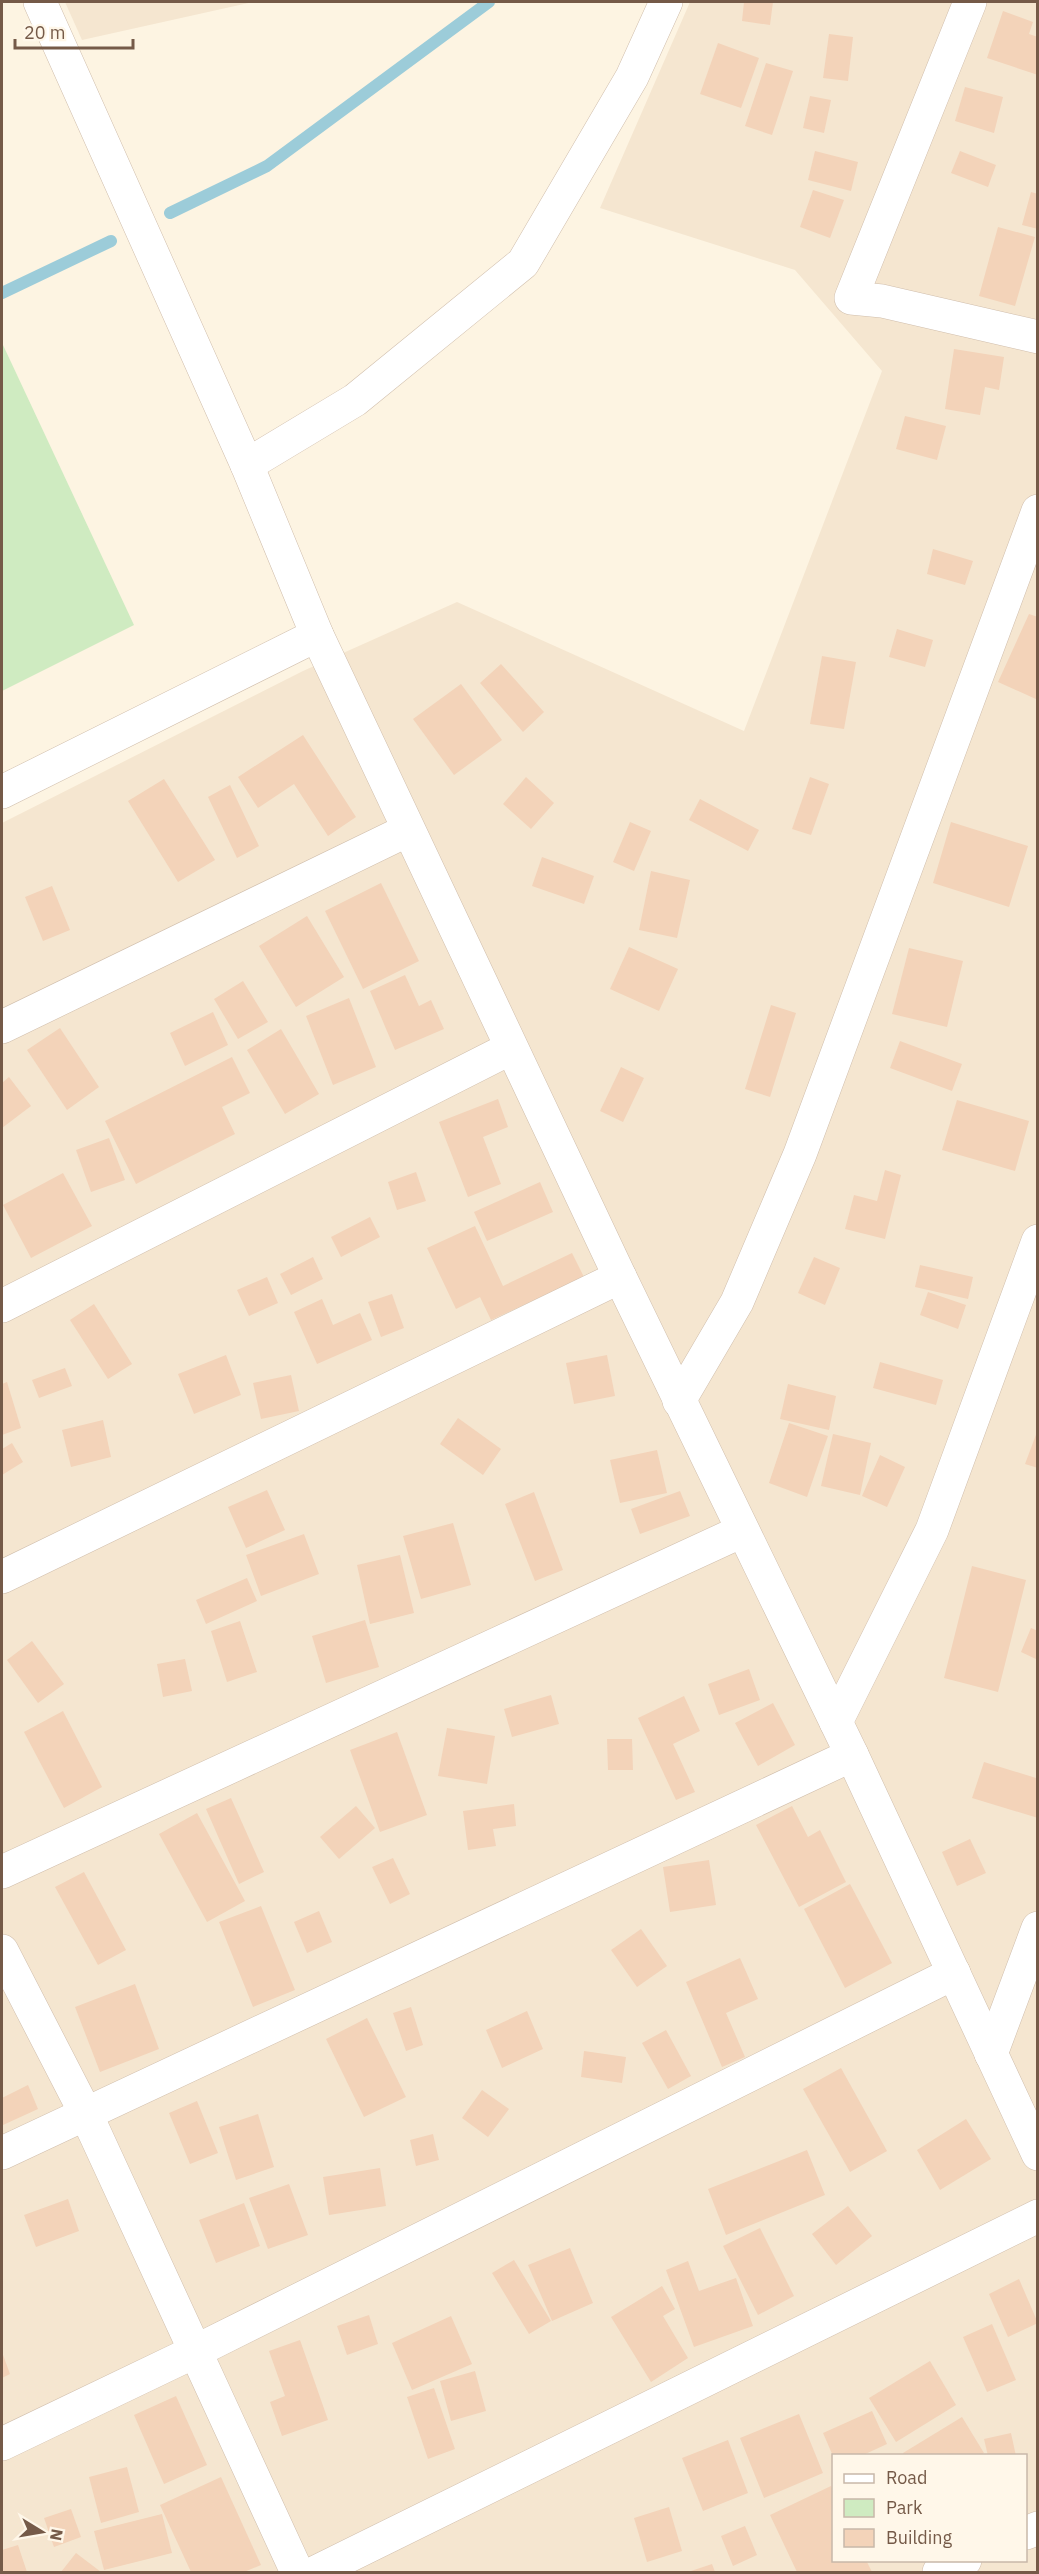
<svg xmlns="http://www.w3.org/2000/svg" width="1039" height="2574" font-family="'IBM Plex Sans',sans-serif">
  <rect width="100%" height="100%" fill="#fdf4e2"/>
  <!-- residential -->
  <g fill="#f5e6d0" fill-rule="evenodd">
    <polygon points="65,2 253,2 82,40"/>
    <path d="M690,2H1037V2572H2V823L303,671L457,602L744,731L882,371L795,270L600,208ZM834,2456H1026V2560H834Z"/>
  </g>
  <!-- green -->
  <polygon fill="#cfebc1" points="3,345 134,625 2,691 2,346"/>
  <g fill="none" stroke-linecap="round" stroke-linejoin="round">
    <!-- stream -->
    <g stroke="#9cccd9" stroke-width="12">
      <polyline points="170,213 267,166 489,2"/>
      <polyline points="2,293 111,241"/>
    </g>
  </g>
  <!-- building -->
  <g fill="#f3d3b9">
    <polygon points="744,2 773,2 770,25 742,21"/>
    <polygon points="1003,11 1033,22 1029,34 1038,37 1038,75 987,58"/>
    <polygon points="829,34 853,37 848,81 823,78"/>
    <polygon points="718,43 759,58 741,108 700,94"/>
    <polygon points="766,63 793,71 772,135 745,126"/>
    <polygon points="965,87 1003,97 994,133 955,121"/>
    <polygon points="810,96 831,100 824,133 803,128"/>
    <polygon points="815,151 858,162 851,191 808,180"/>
    <polygon points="960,151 996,165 988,187 951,173"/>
    <polygon points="813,190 844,200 830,238 800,227"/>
    <polygon points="1031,192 1038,194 1038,229 1022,225"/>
    <polygon points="998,227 1035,237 1015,306 979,296"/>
    <polygon points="954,349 1004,357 999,390 985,387 980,415 945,409"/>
    <polygon points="905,416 946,426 937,460 896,449"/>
    <polygon points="933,549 973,561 965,585 927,574"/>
    <polygon points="1029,614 1038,617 1038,700 998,682"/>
    <polygon points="897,629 933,640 925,667 889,657"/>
    <polygon points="822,656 856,662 844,729 810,724"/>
    <polygon points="501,664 544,712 523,732 480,683"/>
    <polygon points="461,684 502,740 454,775 413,719"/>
    <polygon points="303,735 356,817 328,836 294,784 258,808 238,777"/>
    <polygon points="526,777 554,803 531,829 503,804"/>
    <polygon points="810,777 829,784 811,835 792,829"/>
    <polygon points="164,779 215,860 178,882 128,801"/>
    <polygon points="230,785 259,846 237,858 208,797"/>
    <polygon points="700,799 759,830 748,851 689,820"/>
    <polygon points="630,822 651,831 634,871 613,862"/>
    <polygon points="951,822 1028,846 1009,907 933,883"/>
    <polygon points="542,857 594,876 584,904 532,886"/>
    <polygon points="651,871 690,880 677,938 639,930"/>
    <polygon points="381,883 419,961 363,989 325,911"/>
    <polygon points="52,886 70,930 43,941 25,897"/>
    <polygon points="307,916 344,977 296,1007 259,946"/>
    <polygon points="629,947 678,969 659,1011 610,989"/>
    <polygon points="909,948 963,961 947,1027 892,1014"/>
    <polygon points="405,975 419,1006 431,1000 444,1029 395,1050 370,991"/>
    <polygon points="243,981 268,1022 238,1039 214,999"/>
    <polygon points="349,998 376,1067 333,1085 306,1016"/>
    <polygon points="771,1005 796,1013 770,1097 745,1089"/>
    <polygon points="213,1012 228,1045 185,1066 170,1033"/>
    <polygon points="60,1028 99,1087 67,1110 27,1050"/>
    <polygon points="281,1029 319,1094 285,1114 247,1050"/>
    <polygon points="900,1041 962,1064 952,1091 890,1068"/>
    <polygon points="232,1057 250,1093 222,1107 235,1134 136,1184 105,1121"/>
    <polygon points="621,1067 644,1078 623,1122 600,1111"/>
    <polygon points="9,1077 31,1106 2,1128 2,1083"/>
    <polygon points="498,1099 508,1127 483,1137 501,1184 468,1197 439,1122"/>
    <polygon points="957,1100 1029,1121 1015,1171 942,1150"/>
    <polygon points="109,1138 125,1180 91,1192 76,1150"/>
    <polygon points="885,1170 901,1175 885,1239 845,1229 854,1195 877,1201"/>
    <polygon points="416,1172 426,1201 397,1210 388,1182"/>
    <polygon points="63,1173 92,1226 31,1258 3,1205"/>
    <polygon points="540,1182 553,1212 487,1241 474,1212"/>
    <polygon points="370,1217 380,1237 341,1257 331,1237"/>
    <polygon points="475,1226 503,1286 572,1253 584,1277 491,1320 480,1297 456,1309 427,1248"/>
    <polygon points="313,1257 323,1279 291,1295 280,1274"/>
    <polygon points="814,1257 840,1268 825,1305 798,1293"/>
    <polygon points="920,1265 973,1277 968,1299 915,1287"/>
    <polygon points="267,1277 278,1303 249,1316 237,1290"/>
    <polygon points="928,1292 966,1305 958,1329 920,1315"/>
    <polygon points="392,1294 404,1328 381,1337 368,1302"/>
    <polygon points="322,1299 333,1325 360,1313 372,1340 317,1364 294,1312"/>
    <polygon points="94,1304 132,1364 108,1379 70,1320"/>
    <polygon points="226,1355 241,1395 194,1414 178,1374"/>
    <polygon points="607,1355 615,1396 574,1404 566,1363"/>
    <polygon points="880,1362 943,1380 936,1405 873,1388"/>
    <polygon points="65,1368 72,1386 39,1398 32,1380"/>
    <polygon points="291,1375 299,1411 261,1419 253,1383"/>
    <polygon points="7,1382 21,1428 2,1435 2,1384"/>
    <polygon points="788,1384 836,1396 829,1430 780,1419"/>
    <polygon points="458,1418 501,1449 483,1475 440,1444"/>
    <polygon points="103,1420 111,1457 71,1467 62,1430"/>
    <polygon points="789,1423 828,1436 807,1497 769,1483"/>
    <polygon points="1037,1432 1038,1432 1038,1468 1025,1464"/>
    <polygon points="833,1434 871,1443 860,1495 821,1486"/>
    <polygon points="12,1443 23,1462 2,1475 2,1449"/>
    <polygon points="657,1450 667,1493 620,1503 610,1460"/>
    <polygon points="880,1455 905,1467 887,1507 862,1496"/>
    <polygon points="267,1490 285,1530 246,1548 228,1507"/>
    <polygon points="680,1491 690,1516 640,1534 631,1509"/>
    <polygon points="534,1492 563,1570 535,1581 505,1504"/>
    <polygon points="453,1523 471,1585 421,1599 403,1536"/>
    <polygon points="304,1534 319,1574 261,1596 246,1555"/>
    <polygon points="400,1555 414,1613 370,1624 357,1565"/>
    <polygon points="972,1566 1026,1580 998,1692 944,1678"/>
    <polygon points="247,1578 257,1601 206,1624 196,1600"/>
    <polygon points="365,1620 379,1667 326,1683 312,1636"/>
    <polygon points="240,1621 257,1672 227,1682 211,1631"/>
    <polygon points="1031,1628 1038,1631 1038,1660 1021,1652"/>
    <polygon points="32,1641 64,1684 38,1703 7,1660"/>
    <polygon points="185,1659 192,1691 163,1697 157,1664"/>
    <polygon points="749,1669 760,1700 719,1715 708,1684"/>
    <polygon points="551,1695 559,1724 512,1737 504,1709"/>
    <polygon points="684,1696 700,1731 673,1744 695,1792 676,1800 638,1718"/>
    <polygon points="773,1703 795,1745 758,1766 735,1723"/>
    <polygon points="63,1711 102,1787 64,1808 24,1732"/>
    <polygon points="447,1728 495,1736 487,1784 438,1776"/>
    <polygon points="397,1732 427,1815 380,1832 350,1750"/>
    <polygon points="607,1739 632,1739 633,1770 608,1770"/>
    <polygon points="984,1762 1036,1778 1038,1773 1038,1818 972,1798"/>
    <polygon points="231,1798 264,1872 239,1884 206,1809"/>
    <polygon points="514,1804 516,1826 493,1829 496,1846 468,1850 463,1811"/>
    <polygon points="356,1806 375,1828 339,1859 320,1837"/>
    <polygon points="792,1806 808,1837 820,1830 846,1882 799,1907 756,1825"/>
    <polygon points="197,1813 245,1901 207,1922 159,1834"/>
    <polygon points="970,1839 986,1873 957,1886 942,1852"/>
    <polygon points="393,1858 410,1894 390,1904 372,1867"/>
    <polygon points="709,1860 716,1905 670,1912 663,1867"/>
    <polygon points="84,1872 126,1950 98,1965 55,1887"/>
    <polygon points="850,1884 892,1963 845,1988 804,1909"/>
    <polygon points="261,1906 295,1990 253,2007 219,1922"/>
    <polygon points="319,1911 332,1942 307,1953 294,1922"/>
    <polygon points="641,1929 667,1966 637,1987 611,1950"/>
    <polygon points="740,1958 758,1999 726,2013 745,2057 722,2067 686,1982"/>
    <polygon points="135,1984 159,2049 100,2072 75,2007"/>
    <polygon points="411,2007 423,2045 406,2051 393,2013"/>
    <polygon points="527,2011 543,2049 502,2068 486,2030"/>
    <polygon points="367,2018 406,2097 364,2117 326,2039"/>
    <polygon points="666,2030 691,2076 668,2089 642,2043"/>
    <polygon points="584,2051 626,2057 622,2083 581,2077"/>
    <polygon points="841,2068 887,2151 850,2172 803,2089"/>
    <polygon points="28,2085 38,2109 3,2125 2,2098"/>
    <polygon points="482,2090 509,2109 488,2137 462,2118"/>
    <polygon points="197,2101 218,2153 190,2164 169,2113"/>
    <polygon points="258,2114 274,2167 236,2180 219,2127"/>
    <polygon points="966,2119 991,2159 940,2190 917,2150"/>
    <polygon points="433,2134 439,2160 416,2166 410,2140"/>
    <polygon points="807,2150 825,2195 726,2235 708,2189"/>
    <polygon points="380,2168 386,2206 329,2215 323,2177"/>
    <polygon points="289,2184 308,2235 268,2249 249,2198"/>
    <polygon points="68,2199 79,2231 36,2247 24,2215"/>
    <polygon points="244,2203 260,2246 216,2263 199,2220"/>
    <polygon points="848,2206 872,2236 836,2265 812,2234"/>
    <polygon points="760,2228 794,2296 758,2315 723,2246"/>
    <polygon points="570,2248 593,2303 552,2321 528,2265"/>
    <polygon points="514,2260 551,2321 529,2334 492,2273"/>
    <polygon points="688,2261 699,2291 736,2278 753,2326 694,2347 666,2270"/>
    <polygon points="1019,2279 1038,2323 1008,2337 989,2294"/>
    <polygon points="662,2286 675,2309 663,2316 688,2358 651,2382 611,2317"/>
    <polygon points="369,2315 378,2344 347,2355 337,2326"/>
    <polygon points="451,2316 472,2364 412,2390 392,2343"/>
    <polygon points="992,2324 1016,2380 987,2392 963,2337"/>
    <polygon points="300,2340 328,2420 282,2436 270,2402 285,2396 269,2351"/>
    <polygon points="2,2352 10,2374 2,2378"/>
    <polygon points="930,2361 956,2405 896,2442 869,2398"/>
    <polygon points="475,2371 486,2411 451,2421 440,2381"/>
    <polygon points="434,2388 455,2449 428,2459 407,2397"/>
    <polygon points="176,2396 207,2465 164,2484 134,2415"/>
    <polygon points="872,2411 887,2444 861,2456 833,2456 823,2433"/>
    <polygon points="799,2414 823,2473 764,2498 740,2438"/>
    <polygon points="962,2417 984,2453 979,2456 904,2456 903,2453"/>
    <polygon points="1011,2433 1016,2456 988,2456 984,2439"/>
    <polygon points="728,2440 748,2493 703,2511 682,2458"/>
    <polygon points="127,2467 139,2512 101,2523 89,2477"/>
    <polygon points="221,2477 261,2565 244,2572 191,2572 160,2505"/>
    <polygon points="831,2486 834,2492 834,2560 866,2560 872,2572 797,2572 770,2515"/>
    <polygon points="669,2507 682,2551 647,2562 634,2518"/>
    <polygon points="71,2509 81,2537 54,2547 44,2518"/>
    <polygon points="162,2514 172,2553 104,2570 94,2531"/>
    <polygon points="745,2526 757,2555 733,2566 721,2536"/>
    <polygon points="18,2545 27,2572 2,2572 2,2550"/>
    <polygon points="76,2553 101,2572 61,2572"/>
    <polygon points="712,2564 715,2572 688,2572"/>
  </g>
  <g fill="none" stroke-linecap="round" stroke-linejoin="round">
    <!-- minor casing -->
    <g stroke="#d0beac" stroke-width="34">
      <g id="minor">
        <polyline points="40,2 247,465 317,635 620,1277 852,1755 1038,2154"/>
        <polyline points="970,2 851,298 882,301 1038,337"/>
        <polyline points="247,465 355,400 523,263 632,77 666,2"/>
        <polyline points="2,792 317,635"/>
        <polyline points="2,1027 408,830"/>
        <polyline points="2,1306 511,1048"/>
        <polyline points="679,1401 737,1302 800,1154 1038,511"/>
        <polyline points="2,1577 620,1277"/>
        <polyline points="836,1722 932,1530 1038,1241"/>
        <polyline points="2,1872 742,1531"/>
        <polyline points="2,1951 86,2114 297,2572"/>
        <polyline points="991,2054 1038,1928"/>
        <polyline points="2,2153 852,1755"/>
        <polyline points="2,2444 196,2351 954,1973"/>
        <polyline points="1026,2533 1038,2528"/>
        <polyline points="316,2572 1038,2216"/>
        <polyline points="939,2572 965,2560"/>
      </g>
    </g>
    <!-- minor -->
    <use href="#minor" stroke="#fff" stroke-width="33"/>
  </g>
  <!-- border -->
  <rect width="1039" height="2574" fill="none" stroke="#755a48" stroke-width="6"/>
  <!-- legend -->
  <rect x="832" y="2454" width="195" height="108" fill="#fff7e9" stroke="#c8b8a9" stroke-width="1.5"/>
  <rect x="844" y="2474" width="30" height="9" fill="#ffffff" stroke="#c8b8a9" stroke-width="1.5"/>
  <text x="886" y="2484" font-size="18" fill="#755a48">Road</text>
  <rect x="844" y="2499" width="30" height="18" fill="#cfebc1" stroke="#c8b8a9" stroke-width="1.5"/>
  <text x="886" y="2514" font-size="18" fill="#755a48">Park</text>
  <rect x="844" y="2529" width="30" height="18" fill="#f3d3b9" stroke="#c8b8a9" stroke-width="1.5"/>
  <text x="886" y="2544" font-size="18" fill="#755a48">Building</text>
  <!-- north arrow -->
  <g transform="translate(42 2532) rotate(101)" stroke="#fff7e9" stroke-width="4.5" paint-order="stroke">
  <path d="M0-4.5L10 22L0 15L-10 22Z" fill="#755a48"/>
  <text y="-9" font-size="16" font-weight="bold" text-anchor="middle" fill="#755a48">N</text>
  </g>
  <!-- scale -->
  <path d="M15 39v9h118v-9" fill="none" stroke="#755a48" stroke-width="3"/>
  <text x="24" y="39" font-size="18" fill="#755a48" stroke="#fff7e9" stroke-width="4.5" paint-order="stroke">20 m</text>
</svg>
